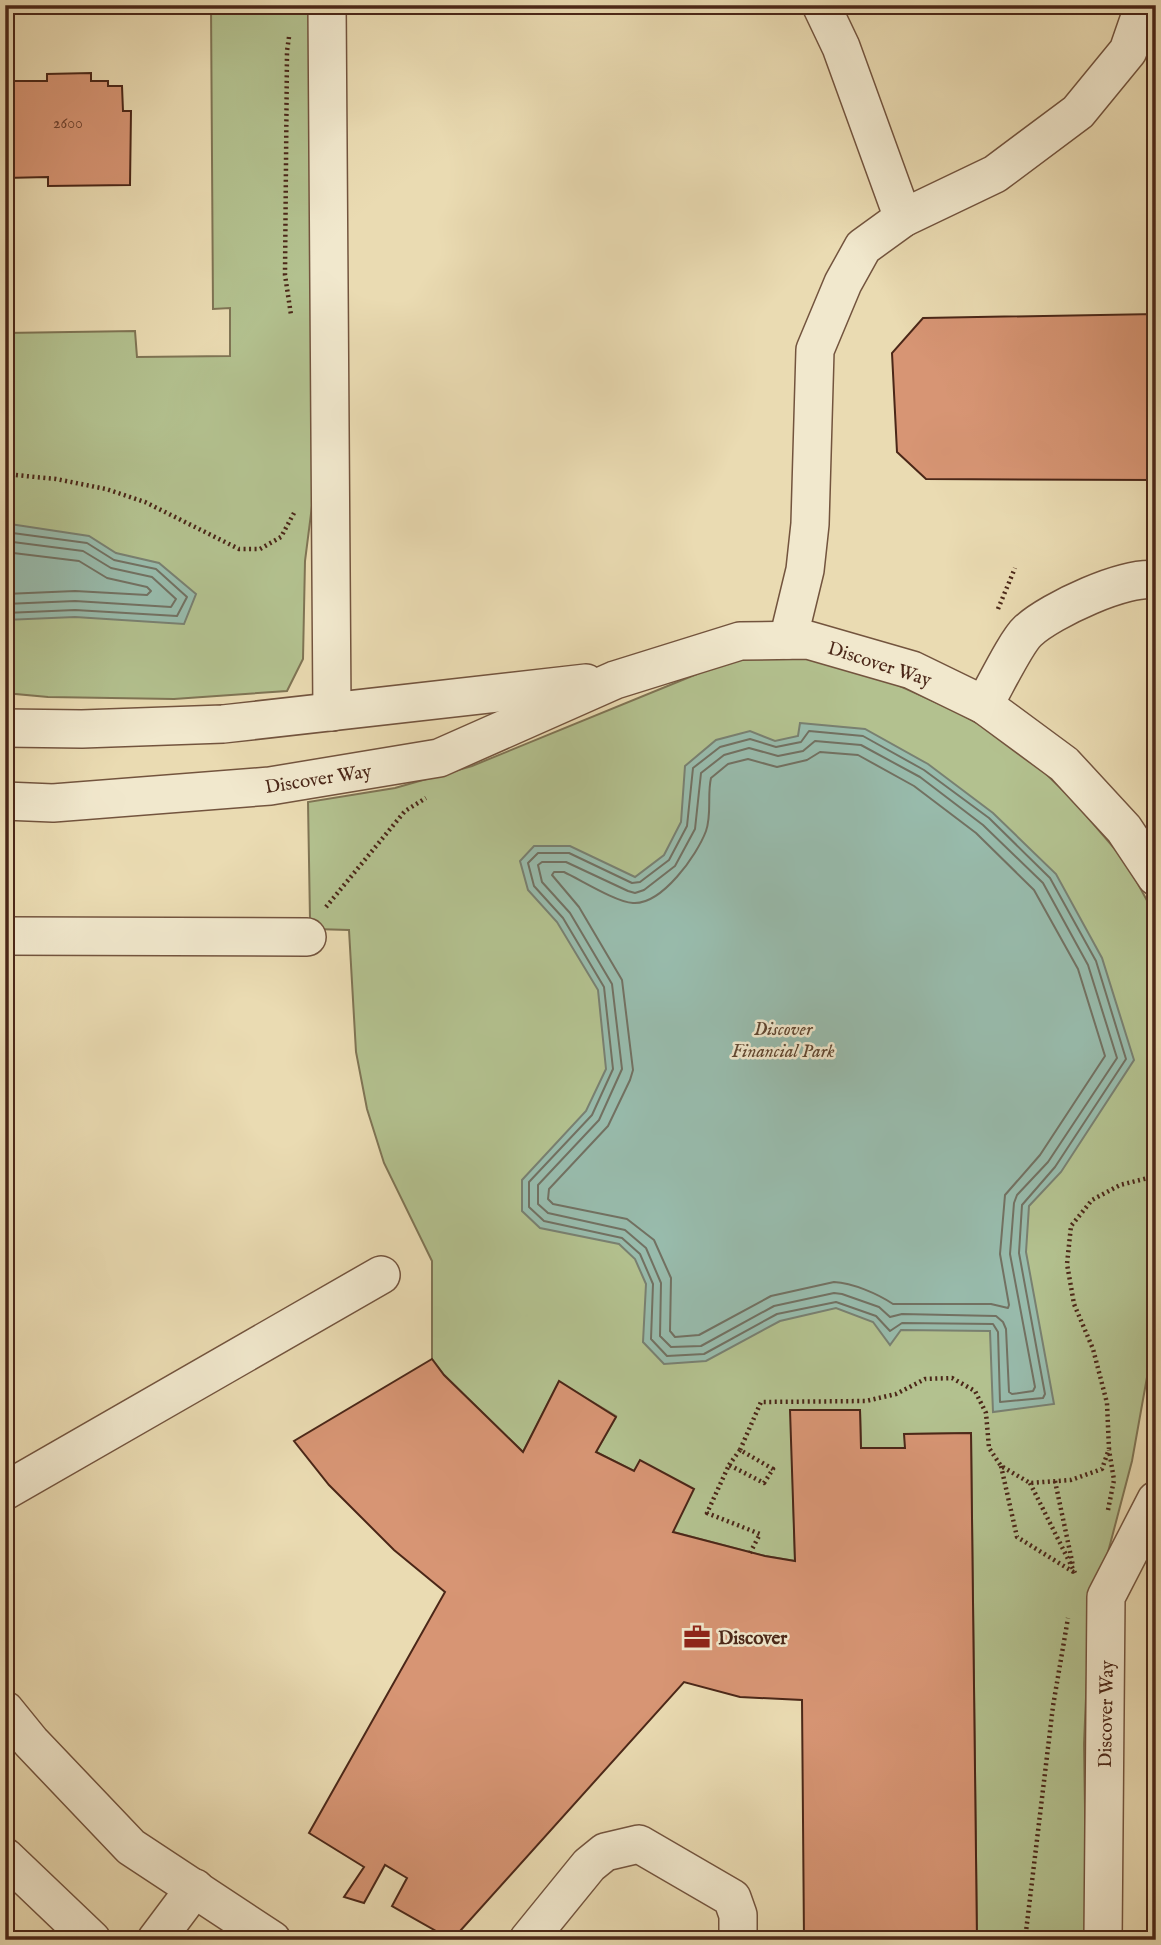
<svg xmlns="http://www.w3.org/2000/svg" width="1161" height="1945" font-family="'IM FELL English',serif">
  <rect width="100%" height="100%" fill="#eadbb2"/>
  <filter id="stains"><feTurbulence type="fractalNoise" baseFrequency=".00286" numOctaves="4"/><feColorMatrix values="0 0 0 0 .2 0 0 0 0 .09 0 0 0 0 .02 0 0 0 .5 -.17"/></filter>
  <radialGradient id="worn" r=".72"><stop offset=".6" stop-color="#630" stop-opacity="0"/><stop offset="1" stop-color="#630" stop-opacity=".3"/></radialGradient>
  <!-- green -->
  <g fill="#b3c18f" stroke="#7f7454" stroke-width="2">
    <polygon points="211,5 318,5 313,498 305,561 303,659 287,691 174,699 48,697 5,693 5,333 135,331 137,357 230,356 230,308 213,309"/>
    <polygon points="740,654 816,659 880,677 953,710 1016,745 1073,800 1126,862 1156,917 1156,1327 1132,1461 1102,1575 1088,1651 1084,1744 1087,1940 977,1940 971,1433 905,1434 905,1448 861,1448 860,1410 791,1410 795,1561 765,1556 673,1532 634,1471 596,1452 616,1416 559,1382 523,1452 444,1375 432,1359 432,1261 384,1163 367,1109 356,1052 349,930 315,929 310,919 308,802 395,788 472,766 697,674"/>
  </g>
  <!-- water -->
  <g fill="#98bbac" stroke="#798071" stroke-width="2">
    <polygon points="10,524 89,536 116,553 159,563 196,594 184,624 75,617 5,620 5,526"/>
    <polygon points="800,723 865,729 928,764 993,813 1056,874 1102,958 1134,1060 1061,1172 1029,1206 1026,1252 1054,1404 993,1412 990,1331 901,1330 890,1345 873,1322 836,1308 780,1321 706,1361 664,1364 643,1342 646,1284 635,1259 619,1244 540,1228 522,1211 522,1180 586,1111 606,1069 598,990 557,922 528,890 520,861 534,846 570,846 635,877 664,855 681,822 685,766 716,740 750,731 775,741 798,736"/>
  </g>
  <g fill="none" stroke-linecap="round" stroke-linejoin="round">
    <!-- shore -->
    <g stroke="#727162" stroke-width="2">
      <polyline points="5,532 87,543 114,560 156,569 187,597 177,616 75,610 5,613"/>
      <polyline points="5,541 83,551 111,568 152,577 176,599 171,607 75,601 5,604"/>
      <polyline points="5,552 79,561 107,578 147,587 151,591 147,595 75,591 5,594"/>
      <polygon points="809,731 863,736 924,770 989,818 1050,878 1096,961 1126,1059 1055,1167 1022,1205 1019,1253 1045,1394 1043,1398 1000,1402 998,1332 993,1324 902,1323 890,1331 876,1316 836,1302 777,1314 704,1354 667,1356 651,1339 653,1284 640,1254 622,1238 544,1221 529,1207 529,1182 592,1115 613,1069 604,987 563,918 534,886 528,863 538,853 569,853 632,883 640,882 669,860 687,826 693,768 720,747 750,739 776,747 801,742"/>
      <polygon points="815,741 861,745 920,777 983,825 1043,883 1088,965 1117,1058 1048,1162 1017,1195 1014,1203 1010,1254 1035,1387 1033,1391 1012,1394 1009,1392 1006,1329 1003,1322 996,1316 902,1314 890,1317 879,1307 842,1294 834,1293 774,1306 701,1346 671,1347 660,1336 661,1283 646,1248 625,1230 548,1213 538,1204 538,1185 599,1120 622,1069 612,984 570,913 542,882 538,865 542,862 566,862 628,891 635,893 644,890 675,866 695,829 701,773 724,755 749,748 778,756 803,751"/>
      <path d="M820,752L858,755L914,786L976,833L1034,890L1078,969L1105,1056L1040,1155L1005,1195L1000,1254L1009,1305L1008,1308L991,1304H893C878,1294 853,1283 834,1282L771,1296L699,1335L675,1337L670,1331L671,1278L654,1240L627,1219L553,1204L548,1199L549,1189L608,1126L630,1080L633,1070L622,980L579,907L552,875L554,872H564C581,880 616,902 633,903C662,905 697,855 706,831C712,814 707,795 711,778L728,764L748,759L777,767L807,760Z"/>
    </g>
  </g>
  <!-- building -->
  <g fill="#d79574" stroke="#4b2718" stroke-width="2">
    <polygon points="14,72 14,81 47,81 47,74 91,73 91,81 108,81 108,86 122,86 123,111 131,111 130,185 48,186 48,177 5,178 5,73"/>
    <polygon points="1156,314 1156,480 926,479 897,452 892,353 923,318"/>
    <polygon points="432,1359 444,1375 523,1452 559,1381 616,1417 596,1452 634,1471 640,1460 694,1489 673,1532 765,1556 795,1561 790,1410 860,1410 861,1448 905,1448 904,1434 971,1433 977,1940 804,1940 802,1700 740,1697 684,1682 452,1940 392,1906 407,1878 385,1865 364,1903 344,1897 364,1867 309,1833 445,1592 394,1550 329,1485 294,1441"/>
  </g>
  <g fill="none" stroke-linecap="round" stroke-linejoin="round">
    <!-- minor casing -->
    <g stroke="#73543e" stroke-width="40">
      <g id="minor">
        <polyline points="327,5 332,712"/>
        <polyline points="821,5 841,47 903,218"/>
        <polyline points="788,640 805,570 810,524 815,350 843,283 863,247 903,218 995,174 1078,112 1128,51 1144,5"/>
        <path d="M984,705C994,688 1016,642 1028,631C1051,610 1126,575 1156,580"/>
        <polyline points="5,728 82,729 223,724 586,683"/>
        <polyline points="5,801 53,803 270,786 439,758 615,680 740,641 808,640 912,670 984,705 1064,764 1124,829 1156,877"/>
        <polyline points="5,936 307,937"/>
        <polyline points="5,1491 381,1275"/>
        <polyline points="5,1710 31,1742 131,1847 272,1940"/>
        <polyline points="5,1857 92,1940"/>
        <polyline points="156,1940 195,1888"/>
        <polyline points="528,1940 589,1865 605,1852 639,1844 732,1898 738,1915 738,1940"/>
        <polyline points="1103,1940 1106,1597 1156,1500"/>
      </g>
    </g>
    <!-- path -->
    <g stroke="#4b2718" stroke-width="4.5" stroke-dasharray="2 3.5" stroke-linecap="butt">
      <polyline points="289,37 287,51 285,275 291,315"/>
      <polyline points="5,474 56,479 106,489 145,502 239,549 260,549 281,537 294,513"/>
      <polyline points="998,609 1015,568"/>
      <polyline points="326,907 405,811 426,798"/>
      <polyline points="729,1465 740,1450"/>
      <polyline points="1001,1466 1017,1537 1075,1573"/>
      <polyline points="1055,1481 1073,1566"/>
      <polyline points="1030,1483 1075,1573"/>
      <polyline points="1108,1510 1114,1480 1109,1450"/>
      <polyline points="750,1553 760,1534 707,1513 729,1465 764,1483 773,1469 740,1450 761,1402 866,1401 896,1394 925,1379 952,1378 975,1391 986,1413 989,1448 1001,1466 1030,1483 1071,1480 1102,1469 1109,1449 1107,1403 1093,1349 1074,1304 1067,1264 1071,1226 1092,1200 1120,1185 1156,1176"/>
      <polyline points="1025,1940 1053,1706 1068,1618"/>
    </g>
    <!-- minor -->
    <use href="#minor" stroke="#f1e8cd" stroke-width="37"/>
  </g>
  <!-- icons -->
  <defs>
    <g id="office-bare" transform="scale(2.1)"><path d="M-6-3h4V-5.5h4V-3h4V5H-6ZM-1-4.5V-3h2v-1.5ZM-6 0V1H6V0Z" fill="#8f2418" stroke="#f1e8cd" stroke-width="2.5" paint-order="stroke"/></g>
  </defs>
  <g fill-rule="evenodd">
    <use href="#office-bare" x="697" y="1637"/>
  </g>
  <g text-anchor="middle" stroke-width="5" stroke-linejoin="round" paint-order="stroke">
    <!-- number labels -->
    <g font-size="16" fill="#6e422f">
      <text x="68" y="128">2600</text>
    </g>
    <!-- street labels -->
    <g font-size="19" fill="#4b2718" stroke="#f1e8cd">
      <text transform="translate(880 663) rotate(18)" y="7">Discover Way</text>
      <text transform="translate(318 778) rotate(-9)" y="7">Discover Way</text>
      <text transform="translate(1105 1714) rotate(-89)" y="7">Discover Way</text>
    </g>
    <!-- park labels -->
    <g font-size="19" font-style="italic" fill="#604630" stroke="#f1e8cd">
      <text x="783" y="1035">Discover<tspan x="783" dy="22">Financial Park</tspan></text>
    </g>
    <!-- poi labels -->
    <g font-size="19" font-weight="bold" fill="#4b2718" stroke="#f1e8cd" text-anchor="start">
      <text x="718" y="1644">Discover</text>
    </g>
  </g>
  <!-- margin -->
  <rect width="1161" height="1945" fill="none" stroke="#eadbb2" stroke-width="28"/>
  <rect x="7" y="7" width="1147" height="1931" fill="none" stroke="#4b2718" stroke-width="3.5"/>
  <rect x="14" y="14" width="1133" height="1917" fill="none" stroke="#4b2718" stroke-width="2"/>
  <rect width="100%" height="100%" filter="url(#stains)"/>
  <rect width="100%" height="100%" fill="url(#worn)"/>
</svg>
